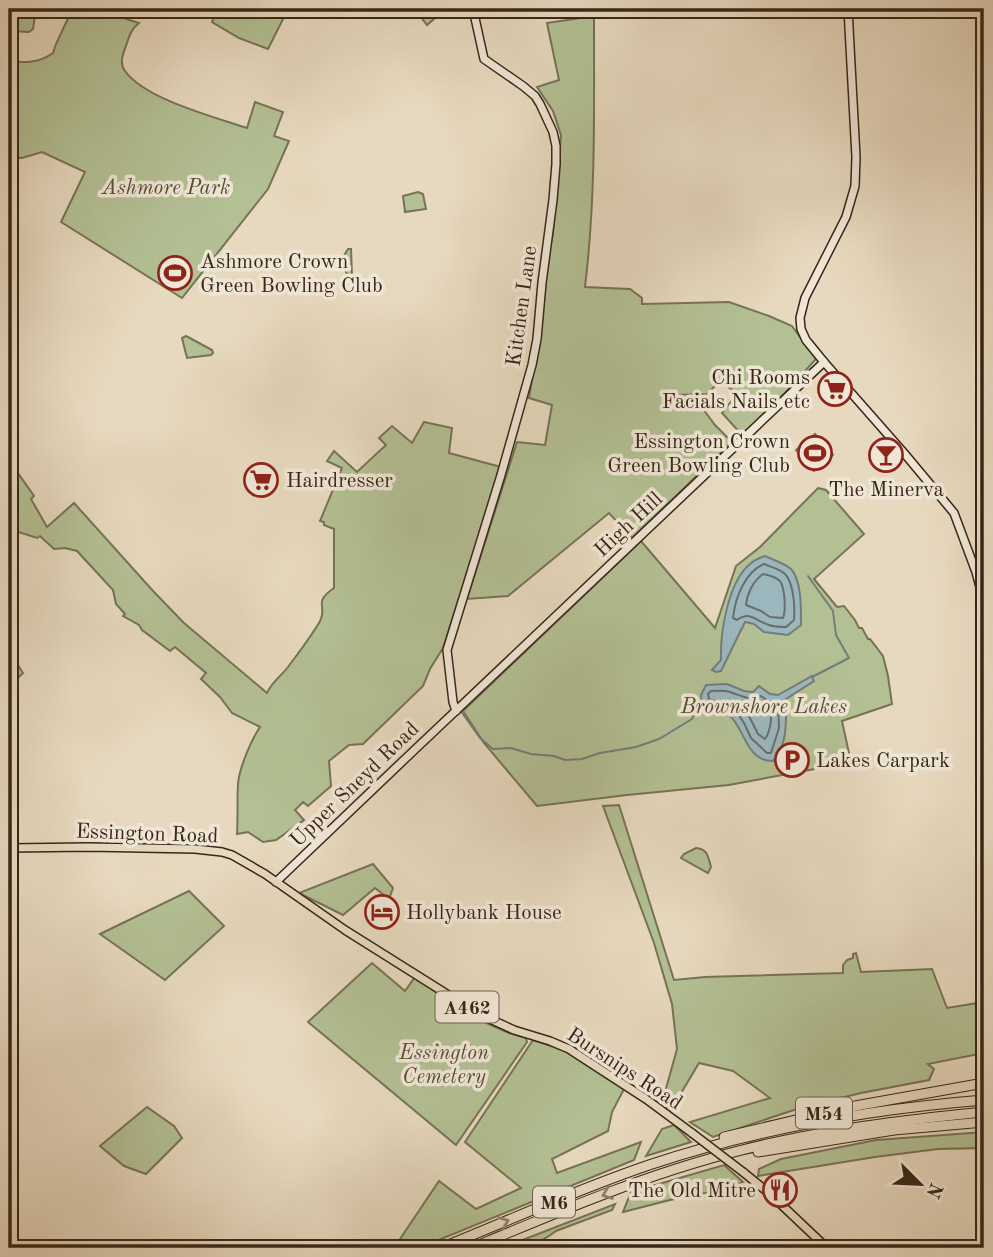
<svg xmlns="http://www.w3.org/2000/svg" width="993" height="1257" font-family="'Old Standard TT',serif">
  <rect width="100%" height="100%" fill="#e7d9bf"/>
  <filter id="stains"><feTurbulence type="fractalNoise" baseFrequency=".00286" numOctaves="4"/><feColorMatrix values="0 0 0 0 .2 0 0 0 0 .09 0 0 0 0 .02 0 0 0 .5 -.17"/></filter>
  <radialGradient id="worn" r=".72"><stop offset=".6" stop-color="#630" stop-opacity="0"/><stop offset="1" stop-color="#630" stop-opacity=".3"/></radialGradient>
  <!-- green -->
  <g fill="#b3c094" stroke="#767356" stroke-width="2">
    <polygon points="9,9 36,9 33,29 29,32 9,31"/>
    <polygon points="217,9 288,9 268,49 239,38 212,22"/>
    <polygon points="415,9 440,9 435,18 427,25"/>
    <path d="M99,10L139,23C131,29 129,37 126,46C123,54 119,63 125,71C145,99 214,117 247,128L255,102L283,112L274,136L289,141L268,189L182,298L61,222L85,172L42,152L22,158L9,157V61C25,63 39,63 53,53L56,44L71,12L97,17Z"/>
    <path d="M594,16C594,106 596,197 585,287L630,289L642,298V304L729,302L769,316L792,326L816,359L785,393L742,435L722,413L737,394L726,385V375L707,394L673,395L700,405L715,425L732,442L632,538L609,513L508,596L467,599L517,442L545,445L552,405L529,398L542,321L547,263L553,233L561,135L553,111L537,87L559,80L547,23Z"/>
    <polygon points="418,192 423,194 426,209 405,212 403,196"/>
    <polygon points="348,249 351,249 352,276 349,277 340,262"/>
    <polygon points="186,336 212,350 213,353 211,355 187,358 182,338"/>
    <path d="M424,422L452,428L449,453L501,467L443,648L430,669L423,686L363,744L349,745L329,761L331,786L308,806L303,802L295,810L304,820L276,840L263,842L248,832L237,834C238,818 237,801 238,784C239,769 251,740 260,727L232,713L220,697L201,679L206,673L175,647L170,651L142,630L139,625L123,616L125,614L116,604L113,590L77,551L65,548L54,549L40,536L37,538L9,529V493H10L13,480L9,477V460L14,462L18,473L34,496L31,499L47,527L74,503L154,592L184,623L267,693C271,683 281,676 288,667C299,652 311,637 320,621C328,606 312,603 334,588V529L324,525V522L320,521L342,468L327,461L334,451L357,472L386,445L379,438L392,426L412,443Z"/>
    <polygon points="815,434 833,455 814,471 796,450"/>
    <polygon points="818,488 826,490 864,534 814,579 837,607 844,606 855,620 859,628 862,628 868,639 870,639 883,656 888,676 892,704 842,721 850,758 820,768 729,785 627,795 537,806 484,743 463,711 641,541 715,628 736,566 760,547"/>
    <polygon points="9,651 23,673 9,686"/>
    <polygon points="619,805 674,980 705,977 843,973 843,965 847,960 853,958 853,954 856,953 861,972 932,969 947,1008 984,1002 984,1053 928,1064 934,1069 929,1080 861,1093 803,1107 713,1137 690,1122 770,1098 733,1071 699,1063 671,1110 662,1103 677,1049 672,1004 654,943 603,806"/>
    <path d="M696,848C708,849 708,857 711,867L708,873L681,858L684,854Z"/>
    <polygon points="373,864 393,888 389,899 375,888 343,915 299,893"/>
    <polygon points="189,891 224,926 165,980 100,934"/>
    <polygon points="372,963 405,991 415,977 466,1014 509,1033 526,1038 527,1042 456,1145 308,1022"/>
    <polygon points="533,1040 569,1052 624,1089 612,1112 608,1131 552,1159 557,1173 641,1142 634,1160 419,1248 384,1248 398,1242 439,1181 476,1209 521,1188 465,1142"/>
    <polygon points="147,1107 174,1126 182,1138 146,1174 124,1166 100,1146"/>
    <polygon points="674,1125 691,1142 646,1156 662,1129"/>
    <polygon points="984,1132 984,1148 938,1149 875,1157 758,1176 759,1169 781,1159 876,1140"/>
    <polygon points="724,1165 743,1182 726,1189 670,1200 623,1212 631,1192"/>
    <path d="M615,1204L612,1210L556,1231C538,1245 523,1248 502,1248Z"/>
  </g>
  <!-- water -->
  <g fill="#9bb7bd" stroke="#737d7b" stroke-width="2">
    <path d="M765,556C773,560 784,563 791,569C802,581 801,610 801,625L788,635L764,632L754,624L745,622L721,671L716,672L712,670L721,660C720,633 728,582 750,564C754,560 759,558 765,556Z"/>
    <path d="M812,676L814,681L786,699C786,720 788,745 773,761C745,761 745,727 728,714C720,708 710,708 702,703L701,695L706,685L727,684L744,691L753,692L759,686L770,694L778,695Z"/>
  </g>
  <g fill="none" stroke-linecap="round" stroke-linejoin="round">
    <!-- shore -->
    <g stroke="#6a6e6b" stroke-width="2">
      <path d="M764,564C771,567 780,569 785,574C794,583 795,608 794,620L786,627C781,627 774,627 769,625C756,622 752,610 737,620L733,618C735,598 745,572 764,564Z"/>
      <path d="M763,574C768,575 776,577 780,581C785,588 786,611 783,618L770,617L761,611L746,605C747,594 753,581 763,574Z"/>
      <path d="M711,691C718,691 724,690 730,692C742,696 749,701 761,696L768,701L778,703L779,728L771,753H767L751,738L744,723L735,710L709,699L708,694Z"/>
      <path d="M760,707C761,707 769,711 770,712C773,718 769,734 765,739L758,734L747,712L749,708Z"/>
    </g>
    <!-- stream -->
    <g stroke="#737d7b" stroke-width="2">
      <polyline points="808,576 833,611 836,635 849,658 812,677"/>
      <polyline points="460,710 480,738 493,749 511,748 531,754 554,756 565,760 582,759 600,753 636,747 659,739 692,719 701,700"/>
    </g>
    <!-- secondary casing -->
    <g stroke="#382619" stroke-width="10">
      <g id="secondary">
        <polyline points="848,9 856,157 855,186 846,217 805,298 800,318 801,329 806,340 824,362 904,453 954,513 976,572 984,602"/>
        <polyline points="456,711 453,702 447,650 501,475 532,365 537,339 542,283 553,200 556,164 556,146 553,132 540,104 535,96 523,86 484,59 473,9"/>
        <polyline points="276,882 406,758 824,362"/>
      </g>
    </g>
    <!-- primary casing -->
    <g stroke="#382619" stroke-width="10">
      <g id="primary">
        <polyline points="9,848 89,847 195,849 222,852 232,855 265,874 345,930 477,1013 514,1030 550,1041 569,1049 646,1099 692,1133"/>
        <polyline points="743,1172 769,1193 827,1248"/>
      </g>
    </g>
    <!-- highway casing -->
    <g stroke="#382619" stroke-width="11">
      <g id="highway">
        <polyline points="724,1137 855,1106 984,1083"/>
        <polyline points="758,1152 894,1130 984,1122"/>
        <path d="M441,1248C510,1220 578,1189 649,1165C757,1129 871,1109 984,1100"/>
        <path d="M472,1248C560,1211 649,1173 742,1150C822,1130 903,1120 984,1112"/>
      </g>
    </g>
    <!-- secondary -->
    <use href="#secondary" stroke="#efe6d5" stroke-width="7"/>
    <!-- primary -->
    <use href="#primary" stroke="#e7d9bf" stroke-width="7"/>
    <!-- highway -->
    <use href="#highway" stroke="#e7d9bf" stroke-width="9"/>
    <!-- primary-bridge casing -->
    <g stroke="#382619" stroke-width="10" stroke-linecap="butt">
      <polyline id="primary-bridge" points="692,1133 743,1172"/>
    </g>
    <!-- primary-bridge -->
    <use href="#primary-bridge" stroke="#e7d9bf" stroke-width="7"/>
  </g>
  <!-- one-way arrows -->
  <defs><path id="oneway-chevron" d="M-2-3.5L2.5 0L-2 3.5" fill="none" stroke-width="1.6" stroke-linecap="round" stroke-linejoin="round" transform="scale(1.75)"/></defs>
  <g stroke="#90806c">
    <use href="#oneway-chevron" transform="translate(607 1194) rotate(159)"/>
    <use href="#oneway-chevron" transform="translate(504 1222) rotate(-22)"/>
  </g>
  <!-- icons -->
  <defs>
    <g id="stadium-ring" transform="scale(1.75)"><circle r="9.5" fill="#efe6d5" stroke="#8f2418" stroke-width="1.5"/><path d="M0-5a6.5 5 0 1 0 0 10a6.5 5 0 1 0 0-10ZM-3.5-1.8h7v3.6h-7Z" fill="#8f2418"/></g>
    <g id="supermarket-ring" transform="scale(1.75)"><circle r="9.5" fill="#efe6d5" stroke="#8f2418" stroke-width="1.5"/><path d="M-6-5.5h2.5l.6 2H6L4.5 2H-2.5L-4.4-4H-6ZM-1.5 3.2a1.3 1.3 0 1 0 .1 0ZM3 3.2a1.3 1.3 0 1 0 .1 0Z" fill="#8f2418"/></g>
    <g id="bar-ring" transform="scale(1.75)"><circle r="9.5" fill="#efe6d5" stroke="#8f2418" stroke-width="1.5"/><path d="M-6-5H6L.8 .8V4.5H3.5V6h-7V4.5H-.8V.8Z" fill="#8f2418"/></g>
    <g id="parking-ring" transform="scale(1.75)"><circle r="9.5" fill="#efe6d5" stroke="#8f2418" stroke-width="1.5"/><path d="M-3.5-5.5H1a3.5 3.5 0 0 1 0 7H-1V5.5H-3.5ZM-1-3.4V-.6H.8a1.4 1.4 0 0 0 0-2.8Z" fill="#8f2418"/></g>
    <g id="hotel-ring" transform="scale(1.75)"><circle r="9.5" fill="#efe6d5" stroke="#8f2418" stroke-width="1.5"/><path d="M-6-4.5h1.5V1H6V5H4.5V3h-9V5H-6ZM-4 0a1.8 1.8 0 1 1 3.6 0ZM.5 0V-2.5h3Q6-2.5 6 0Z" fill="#8f2418"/></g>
    <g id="restaurant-ring" transform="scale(1.75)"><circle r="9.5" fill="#efe6d5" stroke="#8f2418" stroke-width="1.5"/><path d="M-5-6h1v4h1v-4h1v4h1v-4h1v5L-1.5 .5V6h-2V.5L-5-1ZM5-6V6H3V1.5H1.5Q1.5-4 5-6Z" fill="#8f2418"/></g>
  </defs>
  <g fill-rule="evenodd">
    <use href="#stadium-ring" x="175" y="273"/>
    <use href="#supermarket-ring" x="835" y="389"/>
    <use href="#stadium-ring" x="815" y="453"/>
    <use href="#bar-ring" x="886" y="455"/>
    <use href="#supermarket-ring" x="261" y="480"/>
    <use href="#parking-ring" x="792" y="760"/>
    <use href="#hotel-ring" x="382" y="912"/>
    <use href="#restaurant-ring" x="780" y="1190"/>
  </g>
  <g text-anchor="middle" stroke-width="7" stroke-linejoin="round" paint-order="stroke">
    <!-- shield labels -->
    <g fill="#efe6d5" stroke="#6f6051" stroke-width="2">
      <rect x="435.5" y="991.5" width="63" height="31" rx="5"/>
      <rect x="796" y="1097.5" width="56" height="31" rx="5"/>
      <rect x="533" y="1186.5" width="42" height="31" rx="5"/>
    </g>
    <g font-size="19" font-weight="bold" fill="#382619">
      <text x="467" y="1014">A462</text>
      <text x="824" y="1120">M54</text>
      <text x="554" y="1209">M6</text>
    </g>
    <!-- park labels -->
    <g font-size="21" font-style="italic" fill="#574c38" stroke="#efe6d5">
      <text x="166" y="194">Ashmore Park</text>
      <text x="764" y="713">Brownshore Lakes</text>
      <text x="444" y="1059">Essington<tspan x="444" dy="24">Cemetery</tspan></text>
    </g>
    <!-- poi labels -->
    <g font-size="21" fill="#382619" stroke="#efe6d5" text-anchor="start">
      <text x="200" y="268">Ashmore Crown<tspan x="200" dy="24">Green Bowling Club</tspan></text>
      <text x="810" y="384" text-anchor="end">Chi Rooms<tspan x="810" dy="24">Facials Nails etc</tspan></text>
      <text x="790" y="448" text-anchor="end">Essington Crown<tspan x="790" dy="24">Green Bowling Club</tspan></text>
      <text x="286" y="487">Hairdresser</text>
      <text x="886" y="496" text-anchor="middle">The Minerva</text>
      <text x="816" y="767">Lakes Carpark</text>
      <text x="406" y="919">Hollybank House</text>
      <text x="756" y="1197" text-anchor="end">The Old Mitre</text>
    </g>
    <!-- street labels -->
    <g font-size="21" fill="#382619" stroke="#efe6d5">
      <text transform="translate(521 306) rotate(-82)" y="7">Kitchen Lane</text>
      <text transform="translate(628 524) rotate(-43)" y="7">High Hill</text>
      <text transform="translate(354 784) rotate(-44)" y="7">Upper Sneyd Road</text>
      <text transform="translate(147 833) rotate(2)" y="7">Essington Road</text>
      <text transform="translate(625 1068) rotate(33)" y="7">Bursnips Road</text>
    </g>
  </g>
  <!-- margin -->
  <rect width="993" height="1257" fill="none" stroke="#e7d9bf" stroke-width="35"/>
  <rect x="10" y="10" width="972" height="1236" fill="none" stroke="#382619" stroke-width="3.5"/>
  <rect x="18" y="18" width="958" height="1222" fill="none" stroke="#382619" stroke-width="2"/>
  <!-- north arrow -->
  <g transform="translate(920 1184) rotate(114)" stroke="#efe6d5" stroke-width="5" paint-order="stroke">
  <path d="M0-5L12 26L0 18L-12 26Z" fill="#382619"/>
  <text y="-10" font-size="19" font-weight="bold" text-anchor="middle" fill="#382619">N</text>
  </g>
  <rect width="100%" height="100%" filter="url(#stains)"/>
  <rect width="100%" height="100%" fill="url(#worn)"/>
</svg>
